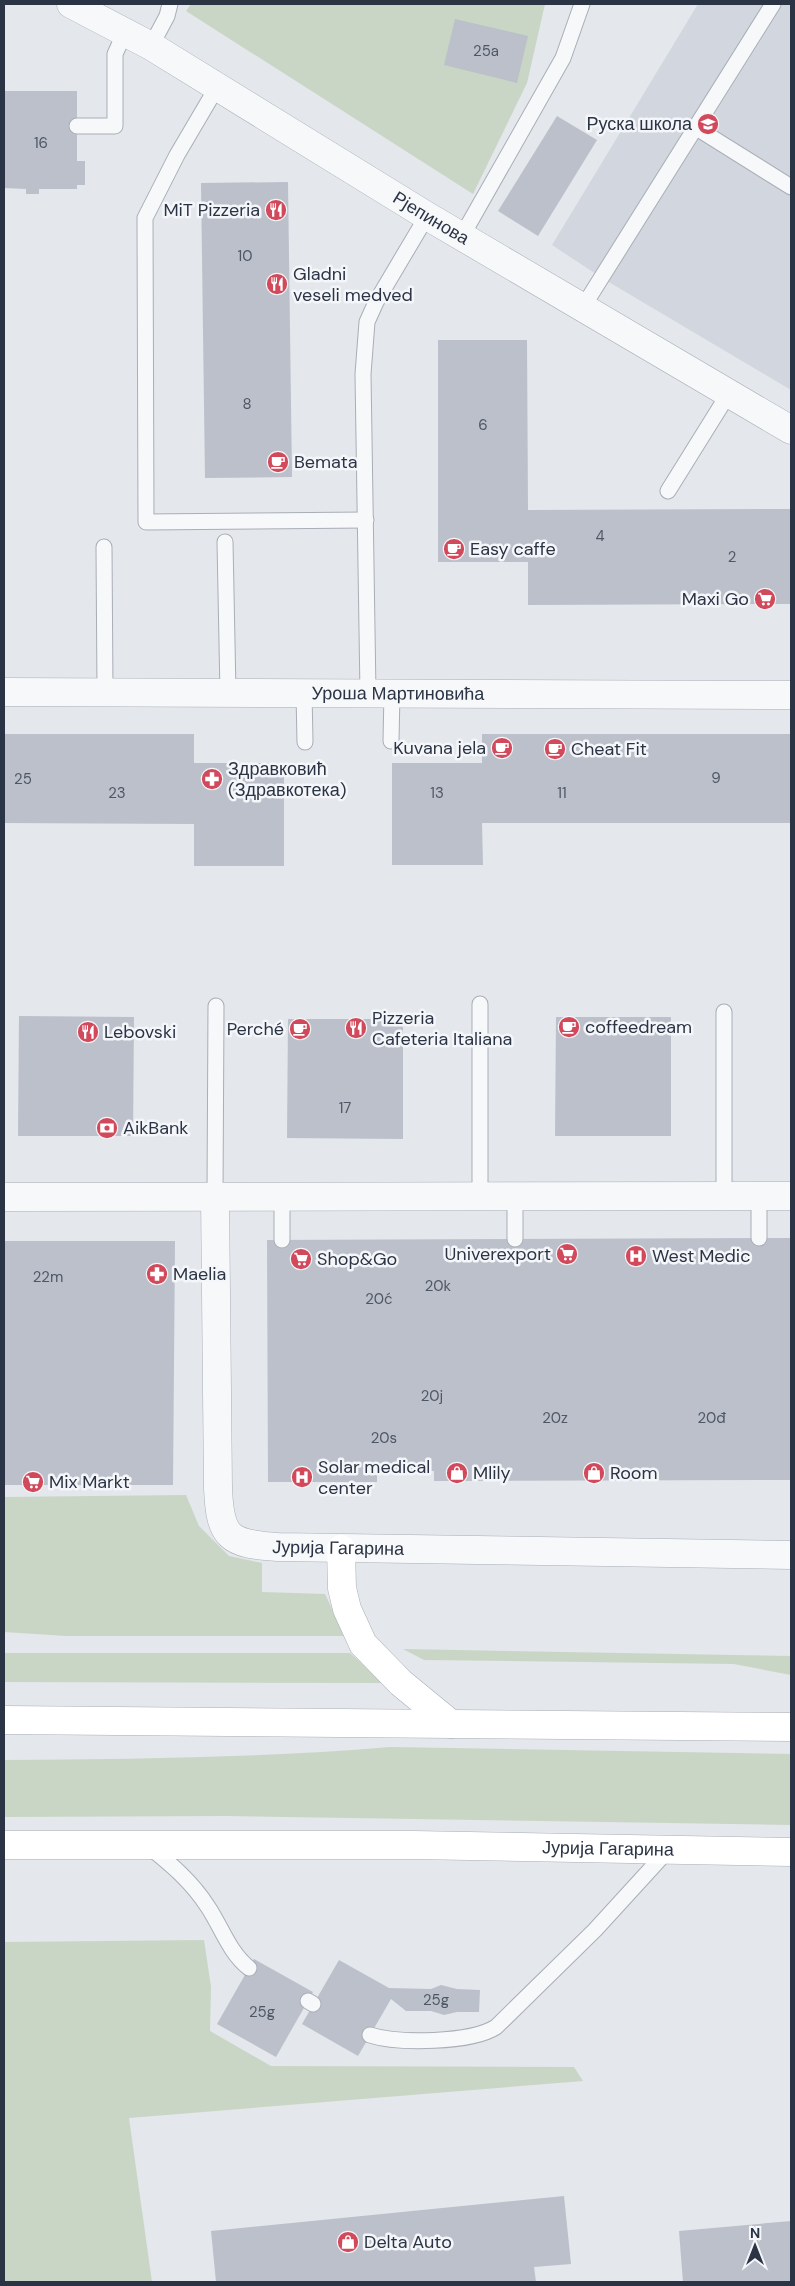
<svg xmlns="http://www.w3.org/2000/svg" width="795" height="2286" font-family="'DM Sans',sans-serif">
  <rect width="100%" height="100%" fill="#e4e7ec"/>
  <!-- built -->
  <polygon fill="#d2d6de" points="698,4 791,4 791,390 602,278 552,245"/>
  <!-- green -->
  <g fill="#c9d6c5">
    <polygon points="191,4 545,4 527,83 473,194 186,11"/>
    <polygon points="186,1495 199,1526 229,1556 262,1563 262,1592 325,1594 345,1636 66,1636 4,1632 4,1497"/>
    <polygon points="403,1649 791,1656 791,1675 734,1664 424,1660"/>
    <polygon points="4,1653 350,1653 384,1683 6,1682 4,1682"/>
    <path d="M390,1747L791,1754V1825L227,1816L4,1817V1760C133,1759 261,1758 390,1747Z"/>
    <polygon points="204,1940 211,1987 210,2031 271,2066 574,2067 583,2081 129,2118 152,2282 4,2282 4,1942"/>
  </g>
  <!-- building -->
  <g fill="#bbc0ca">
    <polygon points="455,19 528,36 517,83 444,65"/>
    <polygon points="4,91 77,91 77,161 85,161 85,185 77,185 77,189 39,189 39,194 26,194 26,189 4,188"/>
    <polygon points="557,116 597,140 538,236 498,211"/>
    <polygon points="288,182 292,477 205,478 201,183"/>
    <polygon points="438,340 527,340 528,510 791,509 791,604 528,605 528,562 438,562"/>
    <polygon points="4,734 194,734 194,763 284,763 284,866 194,866 194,824 4,823"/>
    <polygon points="482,734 791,734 791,823 482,823 483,865 392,865 392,763 482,763"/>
    <polygon points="19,1016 134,1017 133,1136 18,1136"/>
    <polygon points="556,1017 671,1017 671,1136 555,1136"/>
    <polygon points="288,1019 403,1019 403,1139 287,1138"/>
    <polygon points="791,1238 791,1480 434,1481 434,1471 377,1471 377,1482 268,1482 267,1240"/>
    <polygon points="4,1241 175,1241 173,1485 4,1485"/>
    <polygon points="254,1959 313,1992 276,2057 217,2024"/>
    <polygon points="339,1960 389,1988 431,1989 441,1985 457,1989 480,1990 479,2012 457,2012 444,2015 431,2011 406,2011 391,1999 358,2056 302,2024"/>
    <polygon points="564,2196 571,2264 534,2267 536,2282 216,2282 211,2231"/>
    <polygon points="791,2221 791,2282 683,2282 679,2231"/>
  </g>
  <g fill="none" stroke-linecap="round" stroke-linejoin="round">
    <!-- service casing -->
    <g stroke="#a9aeb7" stroke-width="17">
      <g id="service">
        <polyline points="151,46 167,16 170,4"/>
        <polyline points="217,87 177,155 145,218 146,522 366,520"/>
        <polyline points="77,126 115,126 115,54 125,32"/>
        <polyline points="695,127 791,187"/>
        <polyline points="462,236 563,58 582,4"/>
        <polyline points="583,307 773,4"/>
        <polyline points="668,491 729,393"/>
        <polyline points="225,542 228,693"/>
        <polyline points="104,547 105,692"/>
        <polyline points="304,693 305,742"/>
        <polyline points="368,693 363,374 367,322 376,302 427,216"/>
        <polyline points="391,741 392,693"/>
        <polyline points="480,1004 480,1196"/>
        <polyline points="724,1012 724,1195"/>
        <polyline points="215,1196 216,1006"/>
        <polyline points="515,1196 515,1239"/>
        <polyline points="759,1196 759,1238"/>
        <polyline points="282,1240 282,1196"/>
        <path d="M148,1846C171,1864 192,1882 208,1907C222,1928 229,1952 249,1968"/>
        <polyline points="308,2001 313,2004"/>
        <path d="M370,2035C398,2044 471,2043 496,2027L595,1930L669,1849"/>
      </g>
    </g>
    <!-- minor casing -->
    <g stroke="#a9aeb7" stroke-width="29">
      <g id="minor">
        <path id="s1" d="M71,4L151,46L427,216L791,430"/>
        <path id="s2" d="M4,692L791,695"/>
        <path id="s3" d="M215,1196L218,1488C220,1538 229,1544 278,1547L791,1555"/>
        <polyline points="4,1197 791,1196"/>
      </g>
    </g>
    <!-- secondary casing -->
    <g stroke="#a9aeb7" stroke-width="29">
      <g id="secondary">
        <polyline points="341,1549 342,1588 347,1609 363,1644 401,1683 451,1724"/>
        <polyline points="4,1720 791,1727"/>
        <path id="s4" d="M4,1845H414L791,1852"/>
      </g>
    </g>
    <!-- service -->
    <use href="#service" stroke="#f7f8fa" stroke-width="15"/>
    <!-- minor -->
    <use href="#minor" stroke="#f7f8fa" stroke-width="28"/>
    <!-- secondary -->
    <use href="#secondary" stroke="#fff" stroke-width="28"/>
  </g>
  <!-- icons -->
  <defs>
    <g id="school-disc" transform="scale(1.125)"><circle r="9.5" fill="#d1495b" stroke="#f4f6f9"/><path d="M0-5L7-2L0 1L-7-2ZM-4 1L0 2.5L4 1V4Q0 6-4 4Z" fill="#fff"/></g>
    <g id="restaurant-disc" transform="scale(1.125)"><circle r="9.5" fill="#d1495b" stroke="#f4f6f9"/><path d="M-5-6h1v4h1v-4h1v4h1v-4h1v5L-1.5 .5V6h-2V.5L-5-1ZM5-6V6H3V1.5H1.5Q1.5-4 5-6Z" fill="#fff"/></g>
    <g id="cafe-disc" transform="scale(1.125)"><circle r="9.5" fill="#d1495b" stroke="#f4f6f9"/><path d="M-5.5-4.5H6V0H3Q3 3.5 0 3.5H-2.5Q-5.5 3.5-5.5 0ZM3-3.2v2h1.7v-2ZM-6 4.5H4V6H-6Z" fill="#fff"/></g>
    <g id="supermarket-disc" transform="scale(1.125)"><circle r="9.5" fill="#d1495b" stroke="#f4f6f9"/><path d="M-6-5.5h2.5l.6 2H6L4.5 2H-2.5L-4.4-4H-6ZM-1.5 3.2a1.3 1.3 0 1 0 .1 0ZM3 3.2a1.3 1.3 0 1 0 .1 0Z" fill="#fff"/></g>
    <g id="pharmacy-disc" transform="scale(1.125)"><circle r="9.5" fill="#d1495b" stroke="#f4f6f9"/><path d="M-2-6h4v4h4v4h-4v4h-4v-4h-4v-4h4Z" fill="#fff"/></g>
    <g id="bank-disc" transform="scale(1.125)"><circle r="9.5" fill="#d1495b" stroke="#f4f6f9"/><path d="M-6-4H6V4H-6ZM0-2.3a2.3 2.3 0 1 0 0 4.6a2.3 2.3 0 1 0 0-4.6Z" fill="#fff"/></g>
    <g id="hospital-disc" transform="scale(1.125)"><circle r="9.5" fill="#d1495b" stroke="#f4f6f9"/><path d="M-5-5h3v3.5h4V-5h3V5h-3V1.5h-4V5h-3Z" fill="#fff"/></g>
    <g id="shop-disc" transform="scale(1.125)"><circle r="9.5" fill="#d1495b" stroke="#f4f6f9"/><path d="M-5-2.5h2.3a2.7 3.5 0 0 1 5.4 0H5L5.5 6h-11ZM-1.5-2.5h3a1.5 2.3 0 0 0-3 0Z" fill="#fff"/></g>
  </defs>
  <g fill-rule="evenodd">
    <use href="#school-disc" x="708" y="124"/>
    <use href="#restaurant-disc" x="276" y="210"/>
    <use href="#restaurant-disc" x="277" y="284"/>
    <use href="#cafe-disc" x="278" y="462"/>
    <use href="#cafe-disc" x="454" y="549"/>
    <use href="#supermarket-disc" x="765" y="599"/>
    <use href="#cafe-disc" x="502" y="748"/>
    <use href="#cafe-disc" x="555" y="749"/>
    <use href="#pharmacy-disc" x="212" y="779"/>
    <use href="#cafe-disc" x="569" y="1027"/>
    <use href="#restaurant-disc" x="356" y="1028"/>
    <use href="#cafe-disc" x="300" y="1029"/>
    <use href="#restaurant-disc" x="88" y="1032"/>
    <use href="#bank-disc" x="107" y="1128"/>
    <use href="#supermarket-disc" x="567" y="1254"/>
    <use href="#hospital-disc" x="636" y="1256"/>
    <use href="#supermarket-disc" x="301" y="1259"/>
    <use href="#pharmacy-disc" x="157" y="1274"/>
    <use href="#shop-disc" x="457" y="1473"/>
    <use href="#shop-disc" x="594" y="1473"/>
    <use href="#hospital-disc" x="302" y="1477"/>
    <use href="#supermarket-disc" x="33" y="1482"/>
    <use href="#shop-disc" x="348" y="2242"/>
  </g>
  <g text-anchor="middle" stroke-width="5" stroke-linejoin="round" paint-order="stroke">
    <!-- number labels -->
    <g font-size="15" fill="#4f5766">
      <text x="486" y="56">25a</text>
      <text x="41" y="148">16</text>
      <text x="245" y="261">10</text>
      <text x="247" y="409">8</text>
      <text x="483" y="430">6</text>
      <text x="600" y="541">4</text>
      <text x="732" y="562">2</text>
      <text x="716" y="783">9</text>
      <text x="23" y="784">25</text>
      <text x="117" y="798">23</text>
      <text x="437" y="798">13</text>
      <text x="562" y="798">11</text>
      <text x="345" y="1113">17</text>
      <text x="48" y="1282">22m</text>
      <text x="438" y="1291">20k</text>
      <text x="379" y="1304">20ć</text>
      <text x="432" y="1401">20j</text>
      <text x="555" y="1423">20z</text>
      <text x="712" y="1423">20đ</text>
      <text x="384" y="1443">20s</text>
      <text x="436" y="2005">25g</text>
      <text x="262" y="2017">25g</text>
    </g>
    <!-- poi labels -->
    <g font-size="18" fill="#2b3445" stroke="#f4f6f9" text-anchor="start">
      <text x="692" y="130" text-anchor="end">Руска школа</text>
      <text x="260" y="216" text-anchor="end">MiT Pizzeria</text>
      <text x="293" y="280">Gladni<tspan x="293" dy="21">veseli medved</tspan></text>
      <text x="294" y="468">Bemata</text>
      <text x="470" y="555">Easy caffe</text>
      <text x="749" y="605" text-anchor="end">Maxi Go</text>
      <text x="486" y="754" text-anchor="end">Kuvana jela</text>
      <text x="571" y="755">Cheat Fit</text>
      <text x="228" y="775">Здравковић<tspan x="228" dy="21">(Здравкотека)</tspan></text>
      <text x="372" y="1024">Pizzeria<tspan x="372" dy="21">Cafeteria Italiana</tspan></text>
      <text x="585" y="1033">coffeedream</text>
      <text x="284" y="1035" text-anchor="end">Perché</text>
      <text x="104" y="1038">Lebovski</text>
      <text x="123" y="1134">AikBank</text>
      <text x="551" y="1260" text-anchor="end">Univerexport</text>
      <text x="652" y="1262">West Medic</text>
      <text x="317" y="1265">Shop&amp;Go</text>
      <text x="173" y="1280">Maelia</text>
      <text x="318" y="1473">Solar medical<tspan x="318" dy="21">center</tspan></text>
      <text x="473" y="1479">Mlily</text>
      <text x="610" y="1479">Room</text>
      <text x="49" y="1488">Mix Markt</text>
      <text x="364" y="2248">Delta Auto</text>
    </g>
    <!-- street labels -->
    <g font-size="18" fill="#2b3445" stroke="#f4f6f9">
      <text dy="6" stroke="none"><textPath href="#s1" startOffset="419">Рјепинова</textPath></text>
      <text dy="6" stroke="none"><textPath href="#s2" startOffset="394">Уроша Мартиновића</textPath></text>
      <text dy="6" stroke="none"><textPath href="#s3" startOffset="452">Јурија Гагарина</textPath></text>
      <text dy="6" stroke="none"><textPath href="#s4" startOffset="604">Јурија Гагарина</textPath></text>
    </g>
  </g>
  <!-- border -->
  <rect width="795" height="2286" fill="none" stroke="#2b3445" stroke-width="10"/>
  <!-- north arrow -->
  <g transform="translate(755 2246)" stroke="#f4f6f9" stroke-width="4" paint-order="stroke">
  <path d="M0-4L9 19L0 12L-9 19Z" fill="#2b3445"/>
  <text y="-8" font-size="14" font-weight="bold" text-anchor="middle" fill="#2b3445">N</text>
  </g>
</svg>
